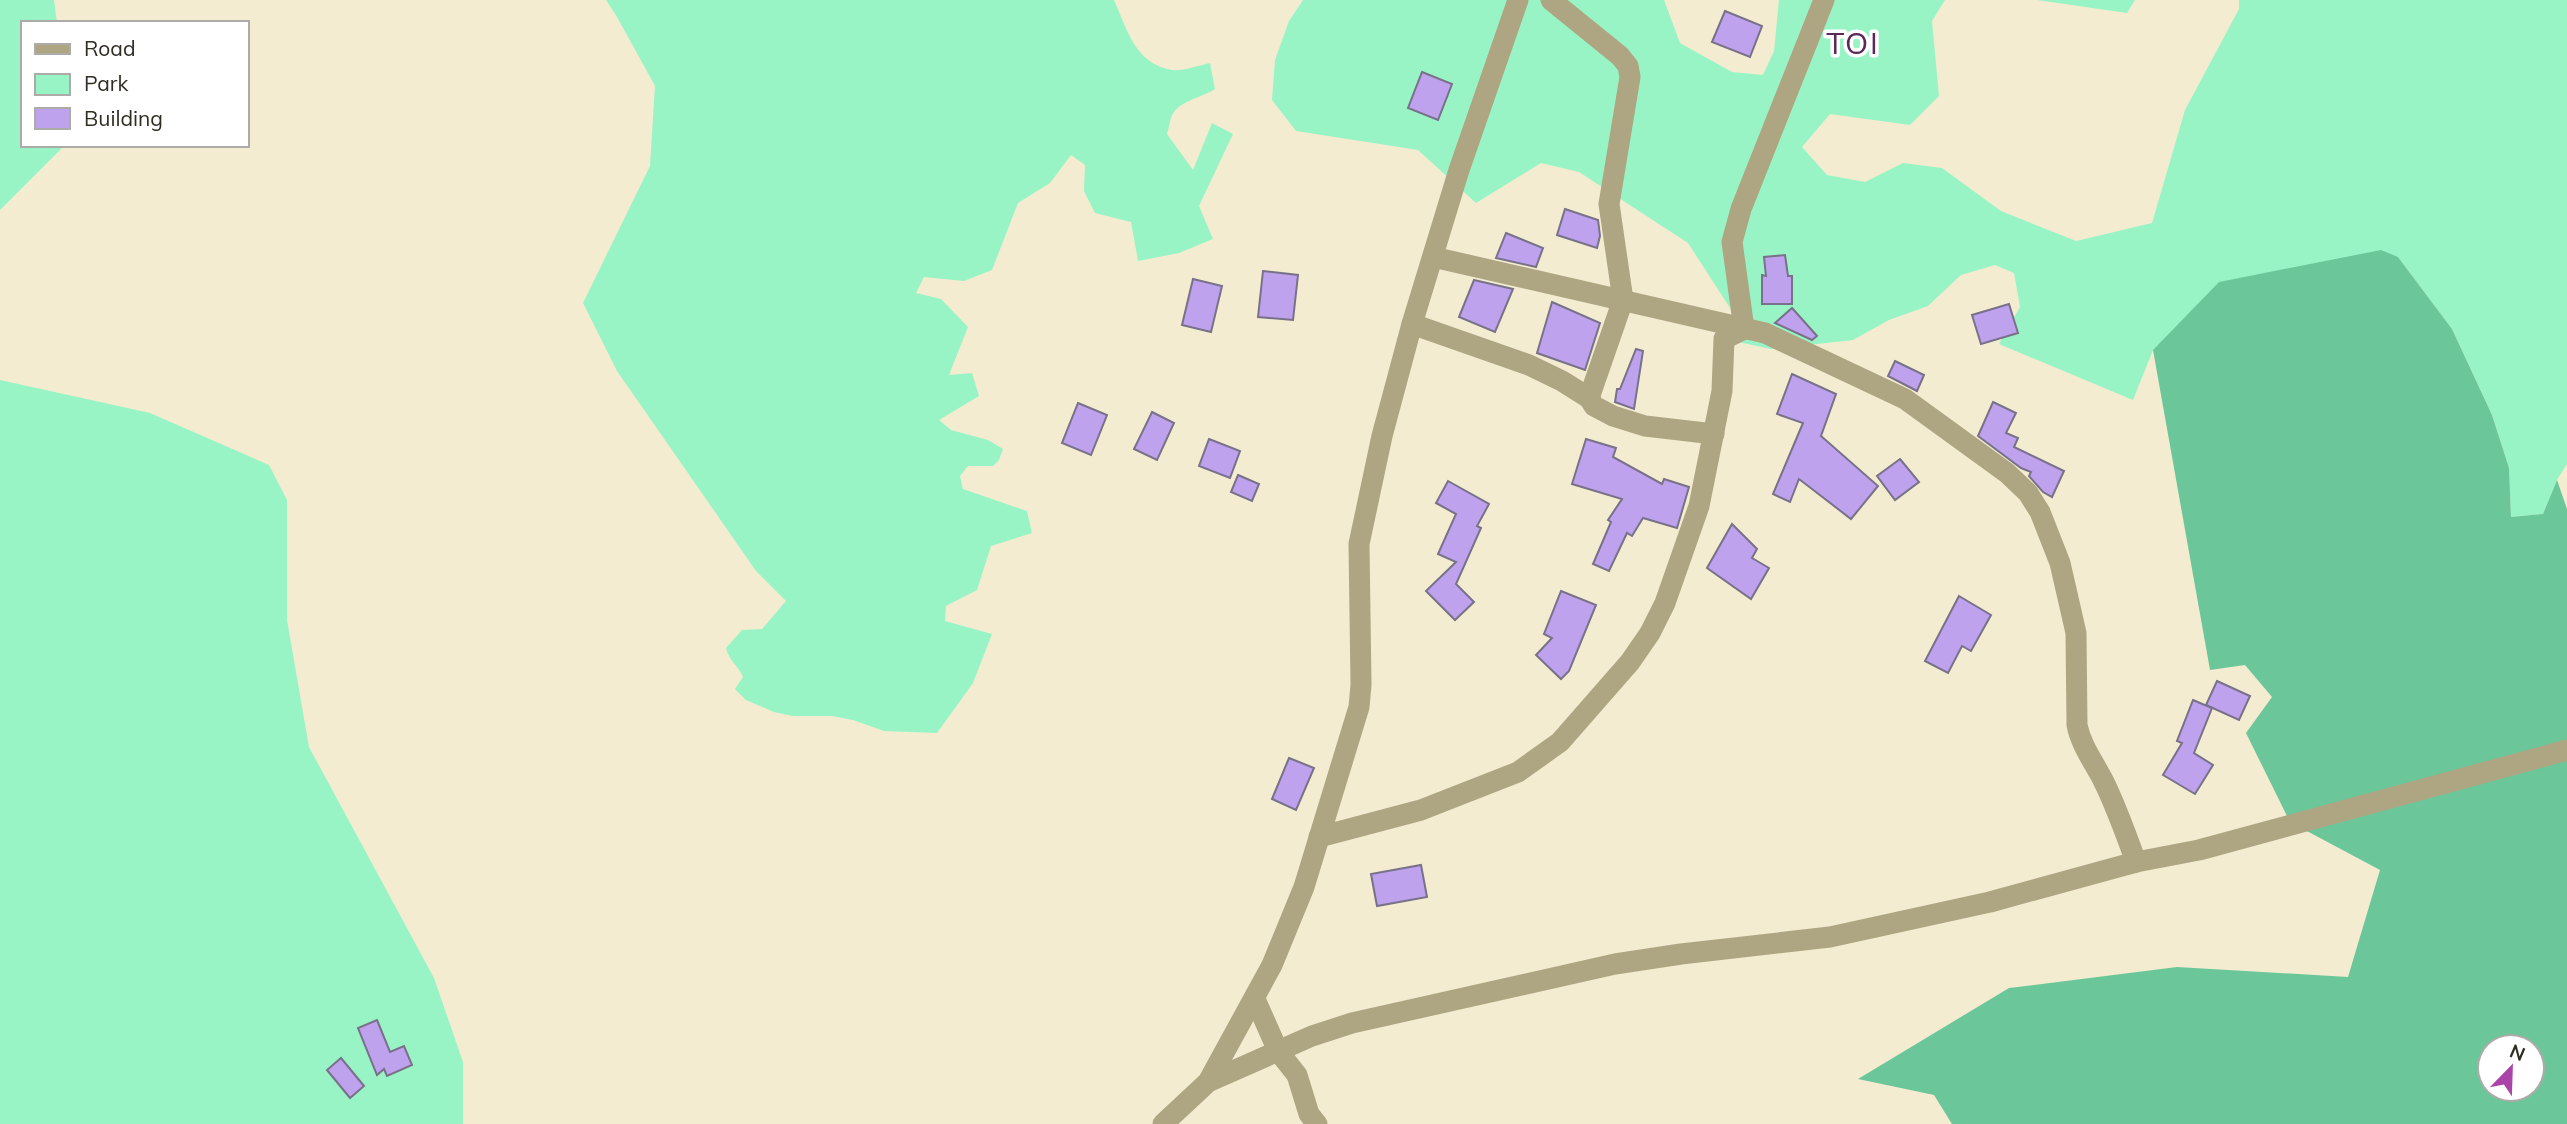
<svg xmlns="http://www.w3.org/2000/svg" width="2567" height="1124" font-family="Mulish,sans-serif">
  <rect width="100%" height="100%" fill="#f3ecd1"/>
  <!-- green -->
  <g fill="#99f4c5">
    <polygon points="0,0 54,0 57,23 23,23 23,145 65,145 0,210"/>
    <path d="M606,0H1114C1127,29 1135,64 1172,70C1180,72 1201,65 1210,63L1215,89C1203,97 1183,100 1174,112C1170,117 1169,128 1167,134L1193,170L1212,123L1233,134L1199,206L1213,239L1179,253L1138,261L1131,222L1095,213L1084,191L1085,165L1071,155L1050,183L1018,203L992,270L964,281L924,277L916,293L941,299L968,327L949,375L972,373L979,396L939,420L951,430L988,440L1003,449L999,460L993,466H968L960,476L963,489L1027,511L1032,533L991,546L977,590L946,606L945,621L992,634L973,683L937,733L884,731L853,720L832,716H793L774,712L746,700L735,689L743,677C738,665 729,661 726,648L742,630L762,629L786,601L756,571L617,371L583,303L650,166L655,86L617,17Z"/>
    <polygon points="1303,0 1664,0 1680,43 1732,72 1763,75 1774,51 1779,0 1945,0 1932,21 1939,96 1910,125 1830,114 1802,147 1827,175 1865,182 1903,163 1942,168 2001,211 2076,241 2152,223 2185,110 2239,9 2239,0 2567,0 2567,464 2557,480 2543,514 2511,517 2509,468 2492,415 2452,329 2398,257 2153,350 2133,400 1999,344 2020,307 2014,273 1995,265 1961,275 1928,306 1889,320 1853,340 1771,349 1724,339 1743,328 1688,243 1579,172 1541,163 1476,203 1418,150 1296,131 1272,100 1275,60 1289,21"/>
    <polygon points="2037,0 2135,0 2127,13"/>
    <polygon points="0,380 150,413 269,465 287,500 287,620 309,747 434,978 463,1062 463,1124 0,1124"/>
  </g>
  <!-- forest -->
  <path fill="#6bc79a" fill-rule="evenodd" d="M2381,250L2398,257L2452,329L2492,415L2509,468L2511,517L2543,514L2557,480L2567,509V1124H1952L1934,1095L1858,1079L2009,988L2177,967L2348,977L2380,870L2290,822L2246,733L2272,697L2245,665L2210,670L2153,350L2219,282ZM2490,1047H2532V1089H2490Z"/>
  <!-- building -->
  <g fill="#bea2ee" stroke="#797188" stroke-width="2">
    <polygon points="1725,11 1762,26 1750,57 1712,42"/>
    <polygon points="1422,72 1452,84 1438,120 1408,108"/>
    <polygon points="1565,209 1598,220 1600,236 1597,248 1557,235"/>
    <polygon points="1506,233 1543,248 1536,267 1496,258"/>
    <polygon points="1785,255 1788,276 1792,276 1792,304 1762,304 1762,275 1766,276 1764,257"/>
    <polygon points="1263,271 1298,275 1293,320 1258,317"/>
    <polygon points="1193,279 1222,286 1211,332 1182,325"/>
    <polygon points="1474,280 1513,289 1495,332 1459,317"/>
    <polygon points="1552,302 1600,323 1585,370 1537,353"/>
    <polygon points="2009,304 2018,333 1981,344 1972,315"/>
    <polygon points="1792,308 1817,336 1812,340 1775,323"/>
    <polygon points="1636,349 1643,351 1634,409 1615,402 1617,389 1620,389"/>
    <polygon points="1895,361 1924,375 1917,391 1888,376"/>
    <polygon points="1792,374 1836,394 1821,436 1878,486 1851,519 1799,479 1790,502 1773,494 1803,423 1777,414"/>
    <polygon points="1993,402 2016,413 2006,433 2018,438 2014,447 2064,471 2052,497 2043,492 2029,476 2031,472 2021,468 1978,436"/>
    <polygon points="1078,403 1107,415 1091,455 1062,443"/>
    <polygon points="1152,412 1174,423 1157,460 1134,449"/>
    <polygon points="1209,439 1240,451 1230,478 1199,466"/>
    <polygon points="1586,439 1616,448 1613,457 1662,484 1664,479 1689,487 1677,528 1643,518 1632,536 1627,533 1609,571 1593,564 1611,522 1608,520 1622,499 1572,484"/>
    <polygon points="1900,459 1919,482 1895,500 1877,476"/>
    <polygon points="1238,475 1259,484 1252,501 1231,492"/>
    <polygon points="1448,481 1489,504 1477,526 1481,528 1456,584 1474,602 1455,620 1426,591 1456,562 1438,554 1456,514 1436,503"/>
    <polygon points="1732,524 1757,549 1752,558 1769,568 1751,599 1707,568"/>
    <polygon points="1561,591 1596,605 1569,671 1561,679 1536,655 1552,638 1544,634"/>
    <polygon points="1959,596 1991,615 1971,651 1962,646 1948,673 1925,661"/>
    <polygon points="2217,681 2250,696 2239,720 2206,705"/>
    <polygon points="2193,700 2212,708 2194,753 2213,765 2195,794 2163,775 2182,743 2177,741"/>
    <polygon points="1289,758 1314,768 1296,810 1272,799"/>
    <polygon points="1421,865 1427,897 1377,906 1371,874"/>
    <polygon points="377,1020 390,1052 404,1046 412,1065 387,1076 384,1069 377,1075 358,1028"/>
    <polygon points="341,1058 364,1086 350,1098 327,1070"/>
  </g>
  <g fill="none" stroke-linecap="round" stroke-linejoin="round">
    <!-- street -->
    <g stroke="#aea682" stroke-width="21">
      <polyline points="1551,0 1620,56 1628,66 1630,77 1609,204 1623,300 1589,398"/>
      <path d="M1433,257L1765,333L1905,399L2007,473L2028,493L2040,512L2060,563L2076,633L2077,725C2081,745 2093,761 2103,780C2116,806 2126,834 2136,862"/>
      <polyline points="1412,324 1529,365 1562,381 1589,398 1594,406 1613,416 1645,426 1714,434"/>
      <polyline points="1319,837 1421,810 1518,772 1560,742 1630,662 1650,633 1665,603 1699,506 1722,391 1724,339 1744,329 1732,242 1741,209 1824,0"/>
      <polyline points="1255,999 1278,1051 1297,1075 1309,1114 1317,1124"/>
      <polyline points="1208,1082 1312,1036 1352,1023 1615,964 1681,954 1830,937 1990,902 2136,862 2199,850 2567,750"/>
      <polyline points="1163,1124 1208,1082 1272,965 1304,887 1359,707 1361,685 1359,544 1382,436 1412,324 1459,170 1518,0"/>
    </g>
  </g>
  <g text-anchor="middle" stroke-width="7" stroke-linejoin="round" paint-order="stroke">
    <!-- quarter labels -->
    <g font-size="30" letter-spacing="2" fill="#5b2959" stroke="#fff">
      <text x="1853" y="54">TOI</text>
    </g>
  </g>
  <!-- legend -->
  <rect x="21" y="21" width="228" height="126" fill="#ffffff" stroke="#acaba7" stroke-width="2"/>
  <rect x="35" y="44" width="35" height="10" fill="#aea682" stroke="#acaba7" stroke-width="2"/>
  <text x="84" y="56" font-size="21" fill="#302d23">Road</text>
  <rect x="35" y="74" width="35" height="21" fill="#99f4c5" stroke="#acaba7" stroke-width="2"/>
  <text x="84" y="91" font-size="21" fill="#302d23">Park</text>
  <rect x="35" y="108" width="35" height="21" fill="#bea2ee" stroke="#acaba7" stroke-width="2"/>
  <text x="84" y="126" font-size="21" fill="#302d23">Building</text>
  <!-- north arrow -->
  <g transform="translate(2511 1068) rotate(23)"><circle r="33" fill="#ffffff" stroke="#acaba7" stroke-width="2"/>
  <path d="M0-5L12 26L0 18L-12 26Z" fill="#ab44a8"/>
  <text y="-10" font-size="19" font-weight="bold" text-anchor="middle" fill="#302d23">N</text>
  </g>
</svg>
